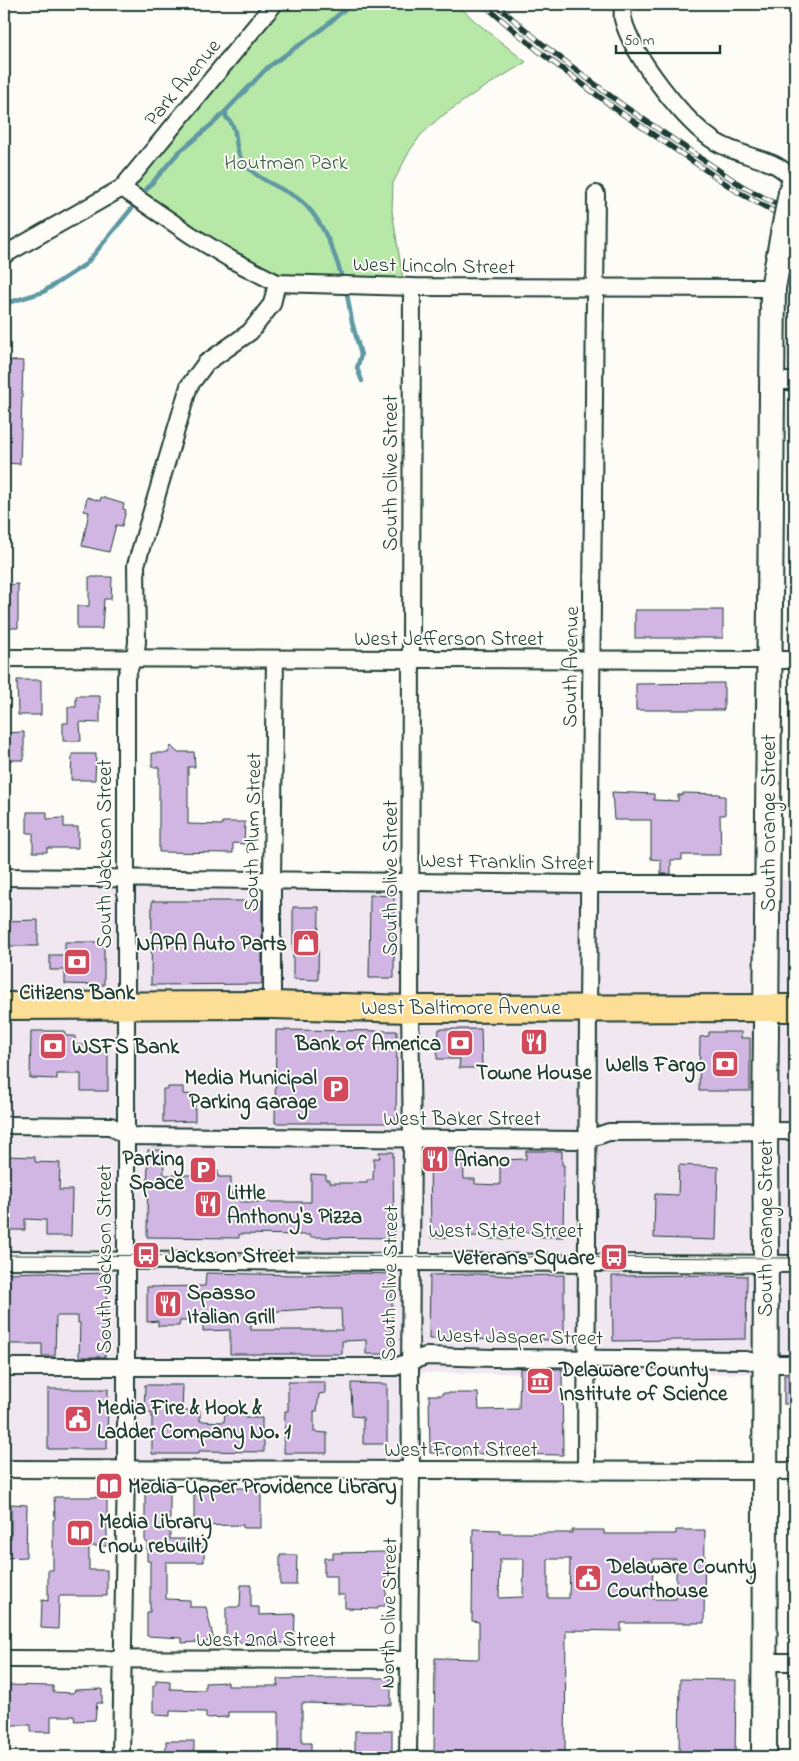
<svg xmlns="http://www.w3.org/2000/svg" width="799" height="1761" font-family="'Indie Flower',sans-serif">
  <rect width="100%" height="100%" fill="#fdfcf7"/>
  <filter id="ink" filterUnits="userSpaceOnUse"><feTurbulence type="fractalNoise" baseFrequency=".02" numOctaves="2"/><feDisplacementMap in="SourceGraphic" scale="10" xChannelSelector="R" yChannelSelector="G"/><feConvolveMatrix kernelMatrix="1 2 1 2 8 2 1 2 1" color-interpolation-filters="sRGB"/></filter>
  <g filter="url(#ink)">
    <!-- built -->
    <polygon fill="#f0e7f1" points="4,878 795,880 795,1374 405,1373 404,1465 4,1464"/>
    <!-- green -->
    <polygon fill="#b7e8a8" stroke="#6b926e" points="274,4 457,4 476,22 526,62 475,93 439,118 420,136 409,152 393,183 392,211 403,279 277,283 122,188"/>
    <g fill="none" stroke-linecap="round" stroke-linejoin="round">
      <!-- stream -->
      <g stroke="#6099a2" stroke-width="4.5">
        <path d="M226,113V117C241,131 232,143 241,158C252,178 277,185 294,196C318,210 333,248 341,274"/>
        <polyline points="146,190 178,153 217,120 268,67 322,29 351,4"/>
        <polyline points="347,294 352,322 361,355 357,368 362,381"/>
        <polyline points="4,304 43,292 86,264 132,208"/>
      </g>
    </g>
    <!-- building -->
    <g fill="#d1b6e4" stroke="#1f3d34" fill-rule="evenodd">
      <polygon points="4,360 23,361 20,464 4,463"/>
      <polygon points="87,497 100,501 101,497 124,504 123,509 126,510 122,526 116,525 109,552 82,546 89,512 84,511"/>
      <polygon points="89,577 112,577 111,599 104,599 102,629 77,629 77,606 89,606"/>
      <polygon points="18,584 18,628 4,628 4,585"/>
      <rect x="635" y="610" width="88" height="28"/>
      <polygon points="17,680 41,680 41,715 18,715"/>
      <polygon points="724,683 724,710 636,710 636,684"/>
      <polygon points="76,696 100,696 100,723 80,722 81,741 63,741 63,723 68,723 68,707 76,707"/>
      <polygon points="24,732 24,760 4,760 4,733"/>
      <polygon points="171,746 177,752 194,752 195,767 188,767 188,824 222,825 222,822 245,822 244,844 233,843 233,853 159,852 159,767 152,767 152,753 168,753"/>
      <polygon points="72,754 96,754 95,780 71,780"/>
      <polygon points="612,792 654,794 654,800 678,801 678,795 683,795 683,793 720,794 719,796 725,796 725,815 720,815 721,855 682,855 682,860 671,860 671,874 661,874 661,860 651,859 651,820 614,820"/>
      <polygon points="27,812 47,812 47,819 64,818 64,827 78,827 78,848 47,848 47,852 33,852 33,833 27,833"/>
      <polygon points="370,895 394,896 394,978 369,978"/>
      <polygon points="152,901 262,901 262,984 151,985"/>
      <polygon points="293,907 319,907 318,980 293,979"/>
      <polygon points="38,920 38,946 5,946 5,921"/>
      <polygon points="65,942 104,942 104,985 65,984 65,970 50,970 50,955 65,955"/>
      <polygon points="439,1029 481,1029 482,1068 459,1068 460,1059 437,1059"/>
      <polygon points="276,1030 397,1031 396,1123 275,1123"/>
      <polygon points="31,1031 65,1031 65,1036 75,1036 75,1045 108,1045 108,1091 81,1091 81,1074 57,1074 57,1079 30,1078"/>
      <polygon points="709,1032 741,1032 741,1038 750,1038 750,1091 699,1091 700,1037 709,1036"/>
      <polygon points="168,1087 183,1087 183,1094 195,1095 195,1121 163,1122 163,1089 168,1089"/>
      <polygon points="148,1150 163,1150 164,1175 198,1175 198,1171 218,1171 218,1177 231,1177 231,1194 240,1194 240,1202 311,1202 311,1174 326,1175 326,1180 330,1180 330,1183 367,1183 367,1180 373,1180 374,1158 380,1158 379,1152 393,1152 394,1238 310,1237 310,1235 239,1234 239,1238 147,1237"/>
      <polygon points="430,1150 463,1150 464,1179 475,1179 475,1184 500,1185 500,1160 526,1159 526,1151 562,1151 562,1165 564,1165 563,1237 539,1237 539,1232 514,1232 514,1239 488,1239 487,1237 475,1236 431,1238"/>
      <polygon points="4,1156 35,1157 35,1162 60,1163 59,1190 72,1190 71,1236 46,1236 46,1220 25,1219 25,1230 4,1230"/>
      <polygon points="679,1165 718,1167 716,1240 654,1238 655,1194 678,1195"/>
      <polygon points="43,1272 69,1274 107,1273 105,1357 79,1357 80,1323 78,1323 78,1316 56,1316 55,1356 42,1356 42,1344 5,1344 4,1273"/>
      <path d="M206,1273L297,1275L360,1273L392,1274V1354H366V1340L342,1341V1354H230V1330L203,1331V1321H180L179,1326H158V1321L147,1322V1287L205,1286ZM322,1308V1309H341L342,1330H251V1313Z"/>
      <polygon points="478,1274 510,1276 564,1275 564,1340 429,1339 430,1275"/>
      <polygon points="721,1275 747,1276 746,1339 613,1341 612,1276"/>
      <polygon points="520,1368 562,1369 563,1455 430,1453 429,1395 442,1395 442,1393 478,1393 479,1410 519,1409"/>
      <rect x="784" y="1375" width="11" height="29"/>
      <polygon points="288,1382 325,1382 325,1393 319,1394 317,1411 314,1411 314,1432 327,1433 327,1453 284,1453 285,1411 288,1411"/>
      <polygon points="351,1383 387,1384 387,1444 363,1444 363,1417 352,1416"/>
      <polygon points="145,1385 183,1385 182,1411 200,1411 200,1421 224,1422 225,1414 238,1414 238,1415 245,1415 245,1418 262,1418 262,1432 264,1432 264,1452 199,1451 199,1454 152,1454 152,1413 144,1413"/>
      <polygon points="48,1389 108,1389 107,1449 48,1449"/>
      <polygon points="145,1486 160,1486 160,1489 170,1489 170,1539 204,1539 204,1562 166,1562 166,1599 190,1600 190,1607 206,1607 214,1641 182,1643 182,1638 147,1636 147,1612 150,1612 150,1561 147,1561 147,1542 145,1542"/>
      <polygon points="218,1488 261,1488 261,1528 243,1528 243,1525 194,1526 194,1490 218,1490"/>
      <polygon points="54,1497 107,1497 107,1546 89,1546 89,1570 107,1570 107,1596 59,1596 58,1629 41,1628 42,1600 48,1601 48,1570 53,1570 53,1520 55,1519"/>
      <polygon points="11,1504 27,1505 26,1557 4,1558 4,1538 11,1538"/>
      <path d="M473,1529L500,1530V1533H572V1530H604V1534H676V1530H705L704,1623H621V1631L566,1630L565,1757H434L435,1658L479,1659V1622L472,1621ZM500,1559H524L523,1597L499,1598ZM548,1559H570L569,1598H548ZM653,1559H676V1599H652Z"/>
      <polygon points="387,1552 386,1606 378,1606 378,1609 345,1608 345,1595 337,1595 337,1576 324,1576 324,1558 333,1558 333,1553"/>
      <polygon points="280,1555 297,1555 296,1585 280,1585"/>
      <polygon points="241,1585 251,1585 251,1607 259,1607 259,1615 295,1614 294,1643 240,1643 240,1641 226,1641 226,1607 240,1607"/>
      <polygon points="331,1678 391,1678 391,1705 302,1703 302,1743 311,1743 311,1757 279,1757 279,1712 228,1712 228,1717 206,1718 206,1712 170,1711 170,1716 156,1715 156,1712 153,1712 153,1686 156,1684 156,1680 170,1681 170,1689 205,1690 205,1683 228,1682 228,1686 278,1686 278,1679"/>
      <polygon points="680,1679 736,1680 735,1757 679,1757"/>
      <polygon points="4,1685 53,1686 53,1692 73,1693 75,1690 102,1689 102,1703 97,1703 95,1720 75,1721 74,1716 51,1716 51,1732 31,1732 31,1725 5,1725"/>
      <rect x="355" y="1731" width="37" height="25"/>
      <rect x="166" y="1741" width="28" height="16"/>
    </g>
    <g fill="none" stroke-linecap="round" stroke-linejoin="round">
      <!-- street casing -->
      <g stroke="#1f3d34" stroke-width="20">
        <g id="street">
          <path d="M623,4C623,9 622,14 623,19C632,55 685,123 716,142C734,153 754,156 773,164C782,168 788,174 795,180"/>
          <polyline points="122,188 191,235 232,260 277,283 412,287 773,288"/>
          <polyline points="4,255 122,188 274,4"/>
          <polyline points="772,381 795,381"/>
          <polyline points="4,658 795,660"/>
          <polyline points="4,877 589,884 767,884"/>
          <polyline points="272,1005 272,879 275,659"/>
          <polyline points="4,1125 111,1126 126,1136 580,1140 588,1139 609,1132 795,1131"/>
          <polyline points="4,1260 795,1264"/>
          <polyline points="4,1367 395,1367 426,1356 494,1358 746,1360 765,1364 795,1364"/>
          <polyline points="4,1469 795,1471"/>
          <polyline points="586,1470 588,1008 596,194"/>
          <polyline points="4,1659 409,1660"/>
          <polyline points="764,1662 794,1662"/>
          <polyline points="121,1757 126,1470 126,677 136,650 137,642 136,565 189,386 206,363 250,332 272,304 277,283"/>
          <polyline points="408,1757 411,1470 410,1375 412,1138 410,1009 412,287"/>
        </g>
      </g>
      <!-- secondary casing -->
      <g stroke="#1f3d34" stroke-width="28">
        <g id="secondary">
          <polyline points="791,193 795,178"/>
          <polyline points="764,1757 766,1253 765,1131 773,288 783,234"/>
        </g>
      </g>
      <!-- primary casing -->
      <g stroke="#1f3d34" stroke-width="30">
        <polyline id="primary" points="4,1006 272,1005 410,1009 795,1008"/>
      </g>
      <!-- street -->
      <use href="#street" stroke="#fdfcf7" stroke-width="16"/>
      <!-- secondary -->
      <use href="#secondary" stroke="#fdfcf7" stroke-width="24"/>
      <!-- primary -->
      <use href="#primary" stroke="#fcde96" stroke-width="26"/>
      <!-- tram -->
      <polyline stroke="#1f3d34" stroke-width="1" points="4,1255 795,1258"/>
      <!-- rail casing -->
      <g stroke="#1f3d34" stroke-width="5.5">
        <g id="rail">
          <polyline points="483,4 541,53 617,110 738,192 795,223"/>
          <polyline points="495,4 546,47 621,104 742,186 795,214"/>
        </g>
      </g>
      <!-- rail -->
      <use href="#rail" stroke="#fdfcf7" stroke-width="4" stroke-dasharray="11" stroke-linecap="butt"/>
      <!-- secondary-bridge casing -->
      <g stroke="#1f3d34" stroke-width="28" stroke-linecap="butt">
        <polyline id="secondary-bridge" points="783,234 791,193"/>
      </g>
      <!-- secondary-bridge -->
      <use href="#secondary-bridge" stroke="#fdfcf7" stroke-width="24"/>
    </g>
  </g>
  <!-- icons -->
  <defs>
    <g id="shop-square" transform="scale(1.4375)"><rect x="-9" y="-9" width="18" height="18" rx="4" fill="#d1495b" stroke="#fdfcf7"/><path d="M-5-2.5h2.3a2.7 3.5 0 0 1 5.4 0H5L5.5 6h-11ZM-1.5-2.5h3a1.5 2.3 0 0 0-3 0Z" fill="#fff"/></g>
    <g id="bank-square" transform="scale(1.4375)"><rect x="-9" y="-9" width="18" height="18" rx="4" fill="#d1495b" stroke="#fdfcf7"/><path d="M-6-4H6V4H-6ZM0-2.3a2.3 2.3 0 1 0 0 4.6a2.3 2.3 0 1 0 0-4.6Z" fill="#fff"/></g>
    <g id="restaurant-square" transform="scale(1.4375)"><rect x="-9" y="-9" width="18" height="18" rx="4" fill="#d1495b" stroke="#fdfcf7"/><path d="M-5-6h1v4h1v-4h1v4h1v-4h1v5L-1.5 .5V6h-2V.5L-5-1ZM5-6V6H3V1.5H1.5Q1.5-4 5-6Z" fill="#fff"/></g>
    <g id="parking-square" transform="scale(1.4375)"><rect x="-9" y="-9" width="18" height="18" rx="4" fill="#d1495b" stroke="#fdfcf7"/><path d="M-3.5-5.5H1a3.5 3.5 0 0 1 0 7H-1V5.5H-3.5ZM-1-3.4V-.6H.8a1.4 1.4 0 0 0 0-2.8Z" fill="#fff"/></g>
    <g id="bus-square" transform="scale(1.4375)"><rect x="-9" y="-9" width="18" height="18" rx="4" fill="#d1495b" stroke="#fdfcf7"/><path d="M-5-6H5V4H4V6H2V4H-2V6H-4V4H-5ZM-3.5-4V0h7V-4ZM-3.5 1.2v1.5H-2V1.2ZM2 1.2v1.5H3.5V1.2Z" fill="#fff"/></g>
    <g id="museum-square" transform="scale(1.4375)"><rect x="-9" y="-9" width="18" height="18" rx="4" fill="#d1495b" stroke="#fdfcf7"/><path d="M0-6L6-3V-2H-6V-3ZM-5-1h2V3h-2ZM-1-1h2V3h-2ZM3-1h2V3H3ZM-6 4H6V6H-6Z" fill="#fff"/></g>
    <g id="civic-square" transform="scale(1.4375)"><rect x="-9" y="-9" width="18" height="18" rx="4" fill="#d1495b" stroke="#fdfcf7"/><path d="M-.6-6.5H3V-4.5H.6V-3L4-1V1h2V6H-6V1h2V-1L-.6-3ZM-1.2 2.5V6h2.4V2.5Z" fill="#fff"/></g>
    <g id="library-square" transform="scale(1.4375)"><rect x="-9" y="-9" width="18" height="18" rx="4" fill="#d1495b" stroke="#fdfcf7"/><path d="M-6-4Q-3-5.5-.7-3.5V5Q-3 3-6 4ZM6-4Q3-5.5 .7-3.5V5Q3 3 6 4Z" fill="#fff"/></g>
  </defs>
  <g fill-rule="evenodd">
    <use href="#shop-square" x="306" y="943"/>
    <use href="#bank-square" x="77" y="962"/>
    <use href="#restaurant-square" x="534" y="1042"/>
    <use href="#bank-square" x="460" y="1043"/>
    <use href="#bank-square" x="53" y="1046"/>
    <use href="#bank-square" x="725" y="1064"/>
    <use href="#parking-square" x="336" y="1089"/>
    <use href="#restaurant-square" x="435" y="1159"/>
    <use href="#parking-square" x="203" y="1170"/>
    <use href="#restaurant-square" x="208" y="1204"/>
    <use href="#bus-square" x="146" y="1255"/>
    <use href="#bus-square" x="614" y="1257"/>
    <use href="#restaurant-square" x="168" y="1304"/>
    <use href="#museum-square" x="540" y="1381"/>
    <use href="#civic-square" x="78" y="1419"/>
    <use href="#library-square" x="109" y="1486"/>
    <use href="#library-square" x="80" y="1533"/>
    <use href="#civic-square" x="588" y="1578"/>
  </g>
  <g text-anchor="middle" stroke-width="4" stroke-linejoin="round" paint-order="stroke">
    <!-- street labels -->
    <g font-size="21" fill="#1f3d34" stroke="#fdfcf7">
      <text transform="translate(182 82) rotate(-50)" y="7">Park Avenue</text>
      <text transform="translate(434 265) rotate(1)" y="7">West Lincoln Street</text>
      <text transform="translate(390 473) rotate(-90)" y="7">South Olive Street</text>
      <text x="449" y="645">West Jefferson Street</text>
      <text transform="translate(570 667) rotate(-89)" y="7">South Avenue</text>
      <text transform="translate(768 823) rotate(-90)" y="7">South Orange Street</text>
      <text transform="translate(252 832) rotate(-89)" y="7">South Plum Street</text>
      <text transform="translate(104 854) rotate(-90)" y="7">South Jackson Street</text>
      <text transform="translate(507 861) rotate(1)" y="7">West Franklin Street</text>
      <text transform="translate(390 878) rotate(-90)" y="7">South Olive Street</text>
      <text x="461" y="1014">West Baltimore Avenue</text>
      <text x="462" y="1125">West Baker Street</text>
      <text transform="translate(765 1228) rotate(-90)" y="7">South Orange Street</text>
      <text x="506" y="1237">West State Street</text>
      <text transform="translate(104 1259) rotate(-90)" y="7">South Jackson Street</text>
      <text transform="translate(389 1283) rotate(-89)" y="7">South Olive Street</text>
      <text transform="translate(520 1336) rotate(1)" y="7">West Jasper Street</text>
      <text x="461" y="1456">West Front Street</text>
      <text transform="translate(388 1613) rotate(-89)" y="7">North Olive Street</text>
      <text x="266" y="1646">West 2nd Street</text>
    </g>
    <!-- park labels -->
    <g font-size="21" fill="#3d5f4b" stroke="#fdfcf7">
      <text x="286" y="169">Houtman Park</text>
    </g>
    <!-- poi labels -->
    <g font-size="21" font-weight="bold" fill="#1f3d34" stroke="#fdfcf7" text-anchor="start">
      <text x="287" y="950" text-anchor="end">NAPA Auto Parts</text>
      <text x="77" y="999" text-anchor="middle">Citizens Bank</text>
      <text x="441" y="1050" text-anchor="end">Bank of America</text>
      <text x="72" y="1053">WSFS Bank</text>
      <text x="706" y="1071" text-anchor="end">Wells Fargo</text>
      <text x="534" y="1079" text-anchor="middle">Towne House</text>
      <text x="317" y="1084" text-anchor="end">Media Municipal<tspan x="317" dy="24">Parking Garage</tspan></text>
      <text x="184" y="1165" text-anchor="end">Parking<tspan x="184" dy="24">Space</tspan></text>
      <text x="454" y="1166">Ariano</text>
      <text x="227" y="1199">Little<tspan x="227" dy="24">Anthony's Pizza</tspan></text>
      <text x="165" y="1262">Jackson Street</text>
      <text x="595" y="1264" text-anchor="end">Veterans Square</text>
      <text x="187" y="1299">Spasso<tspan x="187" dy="24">Italian Grill</tspan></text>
      <text x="559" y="1376">Delaware County<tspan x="559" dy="24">Institute of Science</tspan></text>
      <text x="97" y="1414">Media Fire &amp; Hook &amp;<tspan x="97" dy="24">Ladder Company No. 1</tspan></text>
      <text x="128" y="1493">Media-Upper Providence Library</text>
      <text x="99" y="1528">Media Library<tspan x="99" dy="24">(now rebuilt)</tspan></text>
      <text x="607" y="1573">Delaware County<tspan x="607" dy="24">Courthouse</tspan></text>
    </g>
  </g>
  <!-- margin -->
  <rect width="799" height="1761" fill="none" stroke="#fdfcf7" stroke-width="20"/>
  <rect x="10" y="10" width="779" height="1741" fill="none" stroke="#1f3d34" stroke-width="2" filter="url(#ink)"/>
  <!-- scale -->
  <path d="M616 45v8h104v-8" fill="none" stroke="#1f3d34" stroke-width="2.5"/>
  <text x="624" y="45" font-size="15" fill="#1f3d34" stroke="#fdfcf7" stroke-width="4" paint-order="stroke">50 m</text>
</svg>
